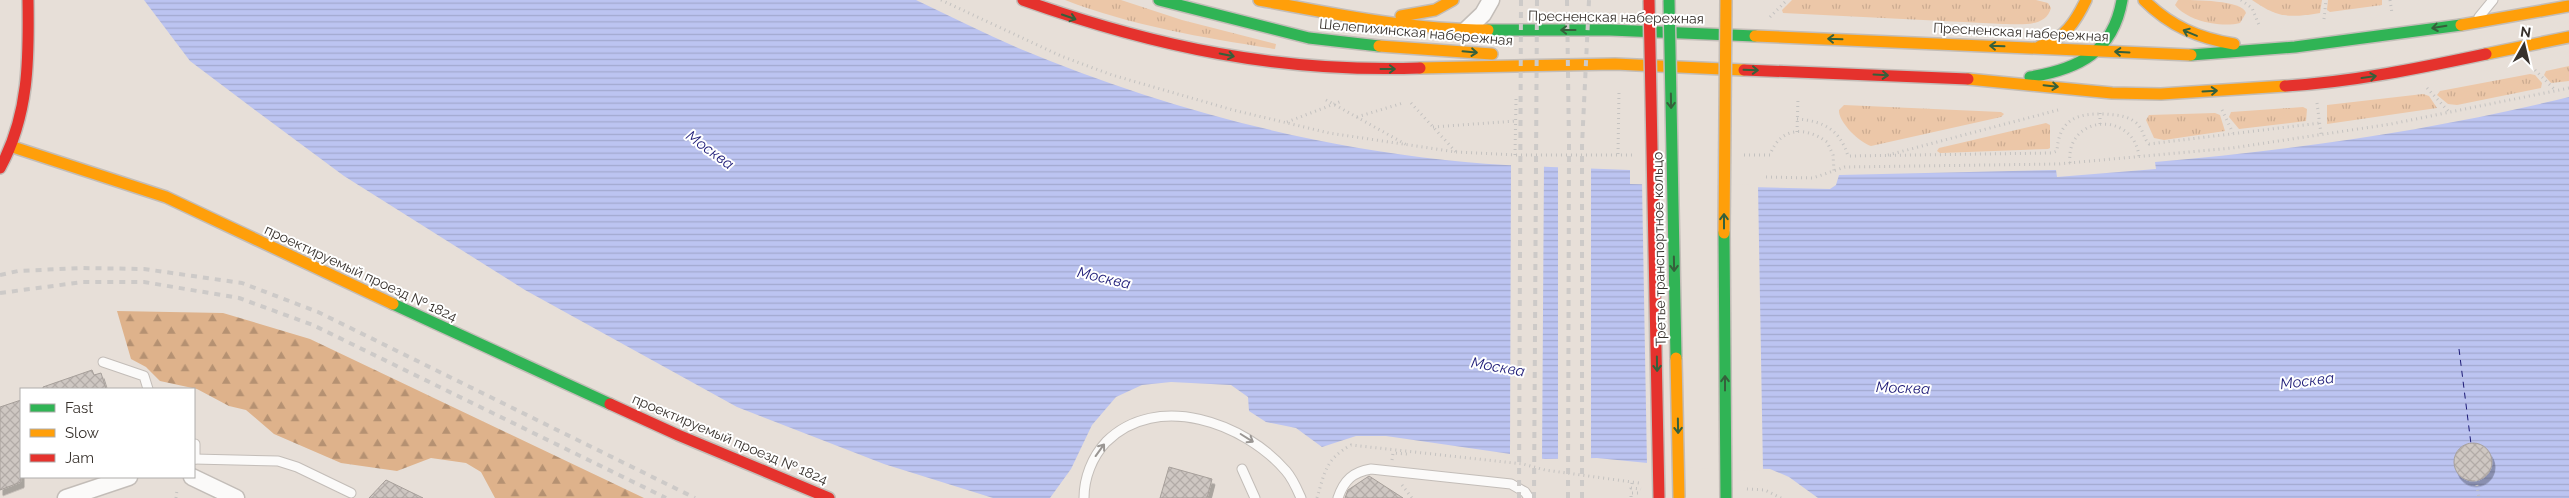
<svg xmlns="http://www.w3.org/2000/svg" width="2569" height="498" font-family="Raleway,sans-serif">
  <defs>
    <pattern id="grass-tufts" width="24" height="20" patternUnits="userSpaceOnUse" patternTransform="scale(1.25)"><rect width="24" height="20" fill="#ecc7a8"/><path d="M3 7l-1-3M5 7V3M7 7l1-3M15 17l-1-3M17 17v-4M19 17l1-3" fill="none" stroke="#cbab91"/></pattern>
    <pattern id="forest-firs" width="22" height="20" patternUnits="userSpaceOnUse" patternTransform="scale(1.25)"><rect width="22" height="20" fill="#deb28b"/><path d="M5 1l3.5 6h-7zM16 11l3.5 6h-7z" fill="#b59172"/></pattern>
    <pattern id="water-rules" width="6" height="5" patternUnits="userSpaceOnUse" patternTransform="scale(1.25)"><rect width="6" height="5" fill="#bcc4f1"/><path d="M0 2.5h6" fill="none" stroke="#a2a9cf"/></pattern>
    <pattern id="building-cross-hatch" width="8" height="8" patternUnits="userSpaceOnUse" patternTransform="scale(1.25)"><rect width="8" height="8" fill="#cec7c2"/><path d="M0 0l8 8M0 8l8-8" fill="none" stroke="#b2aba7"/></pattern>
    <filter id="shadow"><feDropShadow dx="3" dy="5.5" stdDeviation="0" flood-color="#0004"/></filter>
  </defs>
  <rect width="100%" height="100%" fill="#e7dfd8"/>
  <!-- grass -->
  <g fill="url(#grass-tufts)">
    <path d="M1065,0H1121L1182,20L1276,44L1275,49C1205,38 1132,26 1065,0Z"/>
    <path d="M1792,0H2036L2048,3L2051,8C2046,28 2019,24 2003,24L1783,13L1782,10Z"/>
    <path d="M2178,0C2194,0 2243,0 2246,13L2240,23C2221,28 2187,21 2175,5Z"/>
    <path d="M2252,0H2322L2320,13C2289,18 2278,18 2252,0Z"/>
    <polygon points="2328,0 2382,0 2382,5 2330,12 2327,10"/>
    <polygon points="2569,66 2569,81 2551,83 2544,75 2546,71"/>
    <polygon points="2530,74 2535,75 2542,83 2541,88 2457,105 2448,104 2437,95 2440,91"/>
    <polygon points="2423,94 2429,96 2437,108 2327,124 2327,105"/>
    <path d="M1844,105L2001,112L2004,114L2001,117L1871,146C1860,143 1838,122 1839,110Z"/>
    <polygon points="2303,107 2307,109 2306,121 2239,129 2229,117 2231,112"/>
    <polygon points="2215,113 2220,115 2225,131 2164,140 2154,138 2146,120 2149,115"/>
    <polygon points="2046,123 2050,125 2050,148 2048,149 1940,153 1937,151 1939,148"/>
  </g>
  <!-- forest -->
  <polygon fill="url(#forest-firs)" points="117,311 223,313 310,339 644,498 495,498 481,472 466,463 431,458 397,471 341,463 274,434 246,410 229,406 197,389 160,381 146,367 131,359"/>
  <!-- water -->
  <path fill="url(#water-rules)" d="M144,0H916C950,16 984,33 1018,48C1154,105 1299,144 1445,160C1506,167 1569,167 1630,170V184L1830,189L1836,185L1839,175L2056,170L2057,177L2156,169L2155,162C2295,150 2433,130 2569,97V498H1818L1789,477L1770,469L1688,467L1597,458L1545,459L1386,436H1356L1322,447L1296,428L1266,422L1249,411L1248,397L1231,385L1171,382L1142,385L1116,397L1092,425L1071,469L1050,498H993L884,464L737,407L525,290L344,176L251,107L190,61Z"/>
  <!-- pier -->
  <g fill="#e7dfd8">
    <polygon points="1511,161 1544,163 1542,461 1510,455"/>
    <polygon points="1558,164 1591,166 1591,461 1558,462"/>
    <polygon points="1642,182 1758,185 1763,471 1647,466"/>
  </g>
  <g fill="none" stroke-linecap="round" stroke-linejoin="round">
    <!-- ferry -->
    <polyline stroke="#1d1b77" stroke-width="1" stroke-dasharray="6 5" stroke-linecap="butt" points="2459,349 2471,444"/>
  </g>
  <!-- building -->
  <g fill="url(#building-cross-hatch)" stroke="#a69f9a" filter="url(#shadow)">
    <polygon points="92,370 94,375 101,373 106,389 43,389 43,387"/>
    <polygon points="21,400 21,482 0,490 0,407"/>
    <circle cx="2473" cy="462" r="19"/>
    <polygon points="1169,467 1212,479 1207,498 1160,498"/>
    <polygon points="1369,476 1403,498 1345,498 1348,490"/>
    <polygon points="386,480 423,498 369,498"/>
  </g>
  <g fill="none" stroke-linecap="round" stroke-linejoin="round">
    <!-- lane casing -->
    <g stroke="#c3bdb8" stroke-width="11">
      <g id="lane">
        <polyline points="2479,17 2493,0"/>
        <polyline points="103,362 144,376 148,389"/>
        <polyline points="195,444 195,459"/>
        <polyline points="194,459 278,461 297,467 351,493"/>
        <polyline points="1242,469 1255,498"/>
        <path d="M1084,498C1084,478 1092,457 1106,442C1157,391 1245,423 1286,471C1293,479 1297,489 1301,498"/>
        <path d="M1338,498C1344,480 1353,472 1371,469L1511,484L1525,492L1529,498"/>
      </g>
    </g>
    <!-- street casing -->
    <g stroke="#c3bdb8" stroke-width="19">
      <g id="street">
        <polyline points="1463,33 1483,14 1491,0"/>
        <polyline points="192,477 236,498"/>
        <polyline points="66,498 129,477"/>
      </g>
    </g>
    <!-- fast casing -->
    <g stroke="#c3bdb8" stroke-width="14">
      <g id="fast">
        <polyline points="1159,0 1309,38 1379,46"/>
        <polyline points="1488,30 1610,30 1755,36"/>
        <polyline points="2191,55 2295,47 2461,25"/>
        <path d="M2030,77C2079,69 2113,52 2122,0"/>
        <polyline points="393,304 610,404"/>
      </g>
    </g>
    <!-- slow casing -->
    <g stroke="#c3bdb8" stroke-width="14">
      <g id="slow">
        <path d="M1259,0C1334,14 1412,30 1488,30"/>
        <path d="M2144,0C2170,26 2198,38 2234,44"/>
        <polyline points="1401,16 1435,10 1453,0"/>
        <polyline points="2461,25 2569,6"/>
        <polyline points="1755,36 2191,55"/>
        <polyline points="1379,46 1492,54"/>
        <path d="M2040,46C2064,40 2076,21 2086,0"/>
        <polyline points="2486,54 2569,37"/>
        <polyline points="1420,68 1615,64 1744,70"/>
        <polyline points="1968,79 2112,93 2161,94 2285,86"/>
        <polyline points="13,147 166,197 393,304"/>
      </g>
    </g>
    <!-- jam casing -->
    <g stroke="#c3bdb8" stroke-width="14">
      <g id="jam">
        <path d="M1023,0C1155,47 1280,73 1420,68"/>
        <polyline points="1744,70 1968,79"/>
        <path d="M2285,86C2353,82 2420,68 2486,54"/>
        <path d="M0,168C29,115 29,59 28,0"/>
        <polyline points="610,404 678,435 829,498"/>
      </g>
    </g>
    <!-- path -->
    <g stroke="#c4c2c0" stroke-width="3" stroke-dasharray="1 4" stroke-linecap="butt">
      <polyline points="941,0 1061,56 1112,75 1233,110 1329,133 1456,152 1515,155 1633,155"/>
      <polyline points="2241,0 2252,8 2259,25"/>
      <polyline points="2390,0 2392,13"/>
      <polyline points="1770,17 1787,0"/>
      <polyline points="2324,19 2326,0"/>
      <polyline points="2535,70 2556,91"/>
      <polyline points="2427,88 2450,113"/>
      <polyline points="1326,100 1407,145"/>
      <polyline points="1411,103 1456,152"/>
      <polyline points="2317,103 2321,134"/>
      <polyline points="2222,110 2233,133"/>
      <polyline points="2100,113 2100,125"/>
      <polyline points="1357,117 1403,103"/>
      <path d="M1797,119C1824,121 1840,130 1848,156L2052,153L2057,151C2059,120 2076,113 2105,114C2115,115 2126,115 2135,122C2143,127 2143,138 2149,144L2320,123"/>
      <polyline points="1287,122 1342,101"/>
      <polyline points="1433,127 1516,121"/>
      <polyline points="1797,132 1798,98"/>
      <polyline points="1618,154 1619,90"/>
      <polyline points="1515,155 1516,99"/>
      <path d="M1744,155H1770C1780,127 1805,126 1827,142L1833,155L1834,171"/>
      <polyline points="1888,155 2058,110"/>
      <path d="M2070,163C2065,115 2133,110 2139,156"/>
      <polyline points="1766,177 1813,178 1845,167 2058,164 2232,148 2391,124 2569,88"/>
      <polyline points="1392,460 1393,453 1407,454 1407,451"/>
      <polyline points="2476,480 2479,498"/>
      <polyline points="1632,483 1631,488 1641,489"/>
      <polyline points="1402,485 1412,498"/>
      <polyline points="1747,489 1765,490 1781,498"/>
      <polyline points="1631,497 1631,493 1641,493"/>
      <polyline points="176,498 177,490"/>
      <path d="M1317,498C1325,471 1326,459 1351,445L1523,464L1545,470L1639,483"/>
    </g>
    <!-- lane -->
    <use href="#lane" stroke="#fbfaf9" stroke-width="9"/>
    <!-- street -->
    <use href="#street" stroke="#fbfaf9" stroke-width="16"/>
    <!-- fast -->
    <use href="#fast" stroke="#30b455" stroke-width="11"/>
    <!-- slow -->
    <use href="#slow" stroke="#ff9f0a" stroke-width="11"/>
    <!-- jam -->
    <use href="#jam" stroke="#e5322d" stroke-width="11"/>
    <!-- rail -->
    <g stroke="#cdcac8" stroke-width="4" stroke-dasharray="6 6" stroke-linecap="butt">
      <polyline points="1567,0 1569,145 1568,498"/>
      <polyline points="0,275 18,271 81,268 144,269 242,283 318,312 695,498"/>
      <polyline points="0,293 83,282 144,282 239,298 313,325 666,498"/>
      <polyline points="1519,498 1521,0"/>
      <polyline points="1534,498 1537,0"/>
      <polyline points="1582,498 1582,145 1589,0"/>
    </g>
    <!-- fast-bridge casing -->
    <g stroke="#c3bdb8" stroke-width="14" stroke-linecap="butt">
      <g id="fast-bridge">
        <polyline points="1669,0 1676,358"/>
        <polyline points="1724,233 1726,498"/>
      </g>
    </g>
    <!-- slow-bridge casing -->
    <g stroke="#c3bdb8" stroke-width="14" stroke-linecap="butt">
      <g id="slow-bridge">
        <polyline points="1724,233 1726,0"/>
        <polyline points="1676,358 1679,498"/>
      </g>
    </g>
    <!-- jam-bridge casing -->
    <g stroke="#c3bdb8" stroke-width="14" stroke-linecap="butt">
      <polyline id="jam-bridge" points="1649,0 1659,498"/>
    </g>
    <!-- fast-bridge -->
    <use href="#fast-bridge" stroke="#30b455" stroke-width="11"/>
    <!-- slow-bridge -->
    <use href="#slow-bridge" stroke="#ff9f0a" stroke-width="11"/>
    <!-- jam-bridge -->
    <use href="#jam-bridge" stroke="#e5322d" stroke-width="11"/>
  </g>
  <!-- one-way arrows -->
  <defs><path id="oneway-shaft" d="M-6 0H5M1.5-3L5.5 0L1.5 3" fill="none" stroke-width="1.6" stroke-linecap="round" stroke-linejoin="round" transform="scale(1.25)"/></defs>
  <g stroke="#35603b">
    <use href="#oneway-shaft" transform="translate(1069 17) rotate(19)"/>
    <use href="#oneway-shaft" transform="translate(2439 27) rotate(171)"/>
    <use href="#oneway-shaft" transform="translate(1568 30) rotate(180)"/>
    <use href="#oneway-shaft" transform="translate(2190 33) rotate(-157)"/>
    <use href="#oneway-shaft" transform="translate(1835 39) rotate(-178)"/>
    <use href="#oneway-shaft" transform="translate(1997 46) rotate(-178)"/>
    <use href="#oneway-shaft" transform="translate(1470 52) rotate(5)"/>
    <use href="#oneway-shaft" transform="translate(2122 52) rotate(-177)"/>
    <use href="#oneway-shaft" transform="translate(1227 55) rotate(12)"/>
    <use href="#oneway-shaft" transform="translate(1388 69)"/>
    <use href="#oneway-shaft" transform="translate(1751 70) rotate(2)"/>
    <use href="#oneway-shaft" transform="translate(1881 75) rotate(3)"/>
    <use href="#oneway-shaft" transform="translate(2369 77) rotate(-8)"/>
    <use href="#oneway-shaft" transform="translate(2051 86) rotate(6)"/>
    <use href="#oneway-shaft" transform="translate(2210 91) rotate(-3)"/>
    <use href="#oneway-shaft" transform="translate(1671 101) rotate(89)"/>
    <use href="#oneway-shaft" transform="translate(1724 221) rotate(-90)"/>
    <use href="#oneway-shaft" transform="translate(1674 264) rotate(89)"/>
    <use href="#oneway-shaft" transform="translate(1657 364) rotate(89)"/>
    <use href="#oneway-shaft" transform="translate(1725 383) rotate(-90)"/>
    <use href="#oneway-shaft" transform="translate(1678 426) rotate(89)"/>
  </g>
  <g stroke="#9a9693">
    <use href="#oneway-shaft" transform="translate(1247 438) rotate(32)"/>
    <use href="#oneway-shaft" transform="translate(1100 450) rotate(-54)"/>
  </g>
  <g text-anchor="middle" stroke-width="4" stroke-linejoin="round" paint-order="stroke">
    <!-- street labels -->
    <g font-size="14" fill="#38322d" stroke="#fff">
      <text transform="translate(1616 17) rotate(1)" y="5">Пресненская набережная</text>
      <text transform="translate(1416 32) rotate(5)" y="5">Шелепихинская набережная</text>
      <text transform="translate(2021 32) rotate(3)" y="5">Пресненская набережная</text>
      <text transform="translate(1659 249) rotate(-91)" y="5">Третье транспортное кольцо</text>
      <text transform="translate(361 273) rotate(25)" y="5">проектируемый проезд № 1824</text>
      <text transform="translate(730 439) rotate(23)" y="5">проектируемый проезд № 1824</text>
    </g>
    <!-- water labels -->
    <g font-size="15" font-style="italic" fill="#1d1b77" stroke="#fff">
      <text transform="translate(710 150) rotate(36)" y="5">Москва</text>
      <text transform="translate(1104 278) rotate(13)" y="5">Москва</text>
      <text transform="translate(1498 367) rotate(10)" y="5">Москва</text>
      <text transform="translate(2307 381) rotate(-7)" y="5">Москва</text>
      <text transform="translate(1903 388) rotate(2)" y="5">Москва</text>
    </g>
  </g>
  <!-- legend -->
  <rect x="20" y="388" width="175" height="90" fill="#ffffff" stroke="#afadab"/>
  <rect x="30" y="404" width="25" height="8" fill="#30b455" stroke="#afadab"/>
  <text x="65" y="413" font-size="15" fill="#38322d">Fast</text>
  <rect x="30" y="429" width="25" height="8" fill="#ff9f0a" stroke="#afadab"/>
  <text x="65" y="438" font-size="15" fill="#38322d">Slow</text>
  <rect x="30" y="454" width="25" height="8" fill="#e5322d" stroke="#afadab"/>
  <text x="65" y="463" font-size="15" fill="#38322d">Jam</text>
  <!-- north arrow -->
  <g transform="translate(2524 45) rotate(8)" stroke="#ffffff" stroke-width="4" paint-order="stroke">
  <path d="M0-4L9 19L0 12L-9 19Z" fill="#38322d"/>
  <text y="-8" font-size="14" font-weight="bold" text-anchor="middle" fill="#38322d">N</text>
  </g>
</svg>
